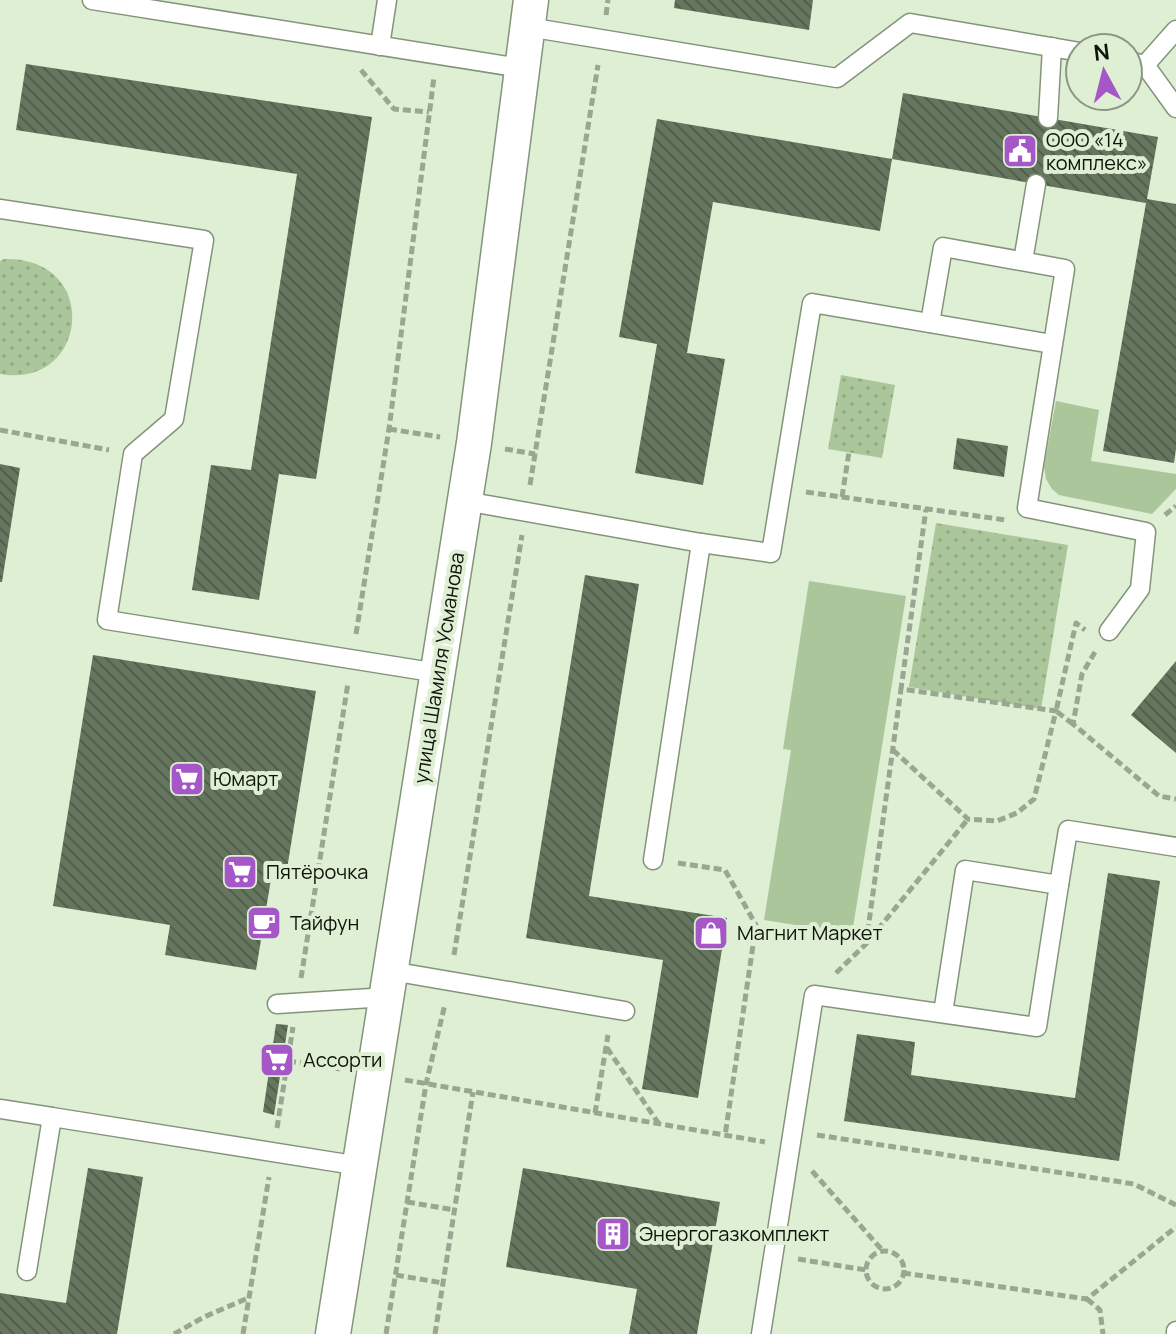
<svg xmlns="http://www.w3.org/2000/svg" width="1176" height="1334" font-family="Manrope,sans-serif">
  <defs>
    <pattern id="park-dots" width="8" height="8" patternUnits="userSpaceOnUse" patternTransform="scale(2)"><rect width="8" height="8" fill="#abc69b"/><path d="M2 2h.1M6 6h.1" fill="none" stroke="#92a984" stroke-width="1.8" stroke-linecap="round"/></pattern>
    <pattern id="building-back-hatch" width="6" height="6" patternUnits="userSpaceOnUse" patternTransform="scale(2)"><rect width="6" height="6" fill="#66755e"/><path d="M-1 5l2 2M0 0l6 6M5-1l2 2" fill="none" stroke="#525f4c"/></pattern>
  </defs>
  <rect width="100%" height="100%" fill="#deefd4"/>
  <!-- grass -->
  <g fill="#abc69b">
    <polygon points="1056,401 1099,410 1091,461 1176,474 1176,489 1152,514 1059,495 1052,489 1046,479 1044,466"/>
    <polygon points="809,581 906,596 852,934 764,920 791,750 783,749"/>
  </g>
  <!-- park -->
  <g fill="url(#park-dots)">
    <path d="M4,259C102,256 89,390 0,374V261Z"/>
    <polygon points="841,375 895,385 882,458 828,449"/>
    <polygon points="936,523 1068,545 1041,709 909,687"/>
  </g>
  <!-- building -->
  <g fill="url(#building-back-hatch)">
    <polygon points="675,0 813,0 809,30 674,8"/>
    <polygon points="26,64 372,117 316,479 279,474 259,600 192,590 211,465 251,470 297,174 16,130"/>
    <polygon points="903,93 1158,137 1147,199 1176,204 1176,449 1174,463 1103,451 1146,203 892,159 880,231 713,202 687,353 725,359 703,485 635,473 657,344 619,337 657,119 892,159"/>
    <polygon points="957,438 1008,446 1004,477 953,469"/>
    <polygon points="0,464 20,468 2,582 0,582"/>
    <polygon points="585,575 639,584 589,896 727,918 698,1098 642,1089 663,960 526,938"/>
    <polygon points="93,655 316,691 287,869 273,867 256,970 165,955 170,925 53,906"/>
    <polygon points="1176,661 1176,753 1131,715"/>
    <polygon points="1108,873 1160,881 1119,1161 844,1121 857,1034 915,1042 911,1075 1075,1098"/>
    <polygon points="276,1024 288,1025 274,1115 263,1112"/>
    <polygon points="88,1168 143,1177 117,1334 0,1334 0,1293 66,1303"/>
    <polygon points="523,1168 720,1202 697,1334 629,1334 637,1289 506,1267"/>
  </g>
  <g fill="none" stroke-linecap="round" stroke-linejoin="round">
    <!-- service casing -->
    <g stroke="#84947b" stroke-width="21">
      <g id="service">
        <polyline points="92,0 521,68"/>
        <polyline points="528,27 837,78 910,23 1080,52"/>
        <polyline points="380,46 387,0"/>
        <polyline points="1128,61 1145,65 1176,108"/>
        <polyline points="1145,65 1176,30"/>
        <polyline points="1048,118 1052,47"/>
        <polyline points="0,209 204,240 174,419 133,454 107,620 438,673"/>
        <polyline points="1023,261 1036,184"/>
        <polyline points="930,323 943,247 1065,269 1027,508 1146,532 1140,589 1109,631"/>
        <polyline points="465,501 701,543 653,860"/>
        <polyline points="701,543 771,553 812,303 1052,344"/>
        <polyline points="1059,885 1068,830 1176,847"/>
        <polyline points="391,971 625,1011"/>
        <polyline points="277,1004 387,997"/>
        <polyline points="0,1109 52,1117"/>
        <polyline points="27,1271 52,1117 360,1166"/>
        <polyline points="761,1334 814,995 1037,1027 1059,885 965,870 943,1013"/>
        <polyline points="1176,1334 1176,1331"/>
      </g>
    </g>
    <!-- minor casing -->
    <g stroke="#84947b" stroke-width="37">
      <polyline id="minor" points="333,1334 474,443 531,0"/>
    </g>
    <!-- path -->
    <g stroke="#99a691" stroke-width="5" stroke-dasharray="8 4" stroke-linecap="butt">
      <polyline points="606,15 608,0"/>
      <polyline points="361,70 394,109 429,112"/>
      <polyline points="389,429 440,437"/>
      <polyline points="0,430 109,450"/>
      <polyline points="505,449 535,454"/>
      <polyline points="530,485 598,65"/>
      <polyline points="806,492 1006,520"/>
      <polyline points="842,497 849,452"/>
      <polyline points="1165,515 1176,506"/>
      <polyline points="356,634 389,429 434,77"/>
      <polyline points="1095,652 1082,674 1073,724 1159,796 1176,799"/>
      <polyline points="1073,724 1056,711 1076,623 1085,630"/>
      <polyline points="893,750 968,819 997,821 1017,813 1034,799 1056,711 901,689 926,509"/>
      <polyline points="678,863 725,870 756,925 725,1136"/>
      <polyline points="866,944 901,689"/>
      <polyline points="454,955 522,535"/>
      <polyline points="836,973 866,944 968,819"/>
      <polyline points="301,978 348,683"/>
      <polyline points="607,1048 659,1124"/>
      <polyline points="288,1061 340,1069"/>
      <polyline points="405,1080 765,1142"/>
      <polyline points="595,1113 608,1035"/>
      <polyline points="277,1128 293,1027"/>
      <polyline points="817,1135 1134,1184 1176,1205"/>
      <polyline points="812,1171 883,1251"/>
      <polyline points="407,1202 455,1210"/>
      <circle cx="885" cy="1270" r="19"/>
      <polyline points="798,1259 866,1270"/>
      <polyline points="903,1273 1087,1299 1176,1227"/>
      <polyline points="396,1275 443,1283"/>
      <polyline points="1087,1299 1100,1310 1103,1334"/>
      <polyline points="174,1334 204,1317 248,1298"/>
      <polyline points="243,1334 269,1177"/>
      <polyline points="386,1334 426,1084 445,1004"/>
      <polyline points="435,1334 473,1092"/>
    </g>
    <!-- service -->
    <use href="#service" stroke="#fff" stroke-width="18"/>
    <!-- minor -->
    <use href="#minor" stroke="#fff" stroke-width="34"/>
  </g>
  <!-- icons -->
  <defs>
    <g id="civic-square" transform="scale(1.8)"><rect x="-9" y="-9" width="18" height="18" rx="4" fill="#a557c8" stroke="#deefd4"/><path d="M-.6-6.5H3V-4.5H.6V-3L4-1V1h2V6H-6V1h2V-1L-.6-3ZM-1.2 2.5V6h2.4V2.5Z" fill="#fff"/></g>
    <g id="supermarket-square" transform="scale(1.8)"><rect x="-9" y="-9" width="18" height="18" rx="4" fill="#a557c8" stroke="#deefd4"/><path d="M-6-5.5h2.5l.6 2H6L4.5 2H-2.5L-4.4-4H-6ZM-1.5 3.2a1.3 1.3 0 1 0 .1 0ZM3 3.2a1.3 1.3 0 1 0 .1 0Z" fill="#fff"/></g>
    <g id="cafe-square" transform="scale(1.8)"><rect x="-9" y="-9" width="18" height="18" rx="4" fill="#a557c8" stroke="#deefd4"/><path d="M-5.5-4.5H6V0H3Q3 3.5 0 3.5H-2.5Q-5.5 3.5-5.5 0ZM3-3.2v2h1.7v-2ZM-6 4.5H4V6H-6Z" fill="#fff"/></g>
    <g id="shop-square" transform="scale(1.8)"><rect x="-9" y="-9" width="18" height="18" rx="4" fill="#a557c8" stroke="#deefd4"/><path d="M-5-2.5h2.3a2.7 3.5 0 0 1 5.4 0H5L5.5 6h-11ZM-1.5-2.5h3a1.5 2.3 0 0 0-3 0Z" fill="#fff"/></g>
    <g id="building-square" transform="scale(1.8)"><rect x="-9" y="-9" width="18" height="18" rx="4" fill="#a557c8" stroke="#deefd4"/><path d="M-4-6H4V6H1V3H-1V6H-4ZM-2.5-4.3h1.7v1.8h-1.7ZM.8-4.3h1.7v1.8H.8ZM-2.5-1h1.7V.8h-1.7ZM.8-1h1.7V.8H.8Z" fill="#fff"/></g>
  </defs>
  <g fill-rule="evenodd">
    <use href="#civic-square" x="1020" y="151"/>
    <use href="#supermarket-square" x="187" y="779"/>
    <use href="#supermarket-square" x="240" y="872"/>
    <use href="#cafe-square" x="264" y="923"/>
    <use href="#shop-square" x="711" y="933"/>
    <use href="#supermarket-square" x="277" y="1060"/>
    <use href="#building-square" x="613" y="1234"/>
  </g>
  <g text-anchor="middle" stroke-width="8" stroke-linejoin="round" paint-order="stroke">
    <!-- poi labels -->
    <g font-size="20" fill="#0e140a" stroke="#deefd4" text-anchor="start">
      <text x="1046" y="147">ООО «14<tspan x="1046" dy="23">комплекс»</tspan></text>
      <text x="213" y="786">Юмарт</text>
      <text x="266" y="879">Пятёрочка</text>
      <text x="290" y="930">Тайфун</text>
      <text x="737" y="940">Магнит Маркет</text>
      <text x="303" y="1067">Ассорти</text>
      <text x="639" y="1241">Энергогазкомплект</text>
    </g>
    <!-- street labels -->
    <g font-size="20" fill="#0e140a" stroke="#deefd4">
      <text transform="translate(439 668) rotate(-81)" y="7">улица Шамиля Усманова</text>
    </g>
  </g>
  <!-- north arrow -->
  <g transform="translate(1104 72) rotate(353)"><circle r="38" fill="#deefd4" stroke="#8b9783" stroke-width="2"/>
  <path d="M0-6L14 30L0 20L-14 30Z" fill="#a557c8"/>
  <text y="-12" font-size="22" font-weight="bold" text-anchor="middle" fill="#0e140a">N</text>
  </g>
</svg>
